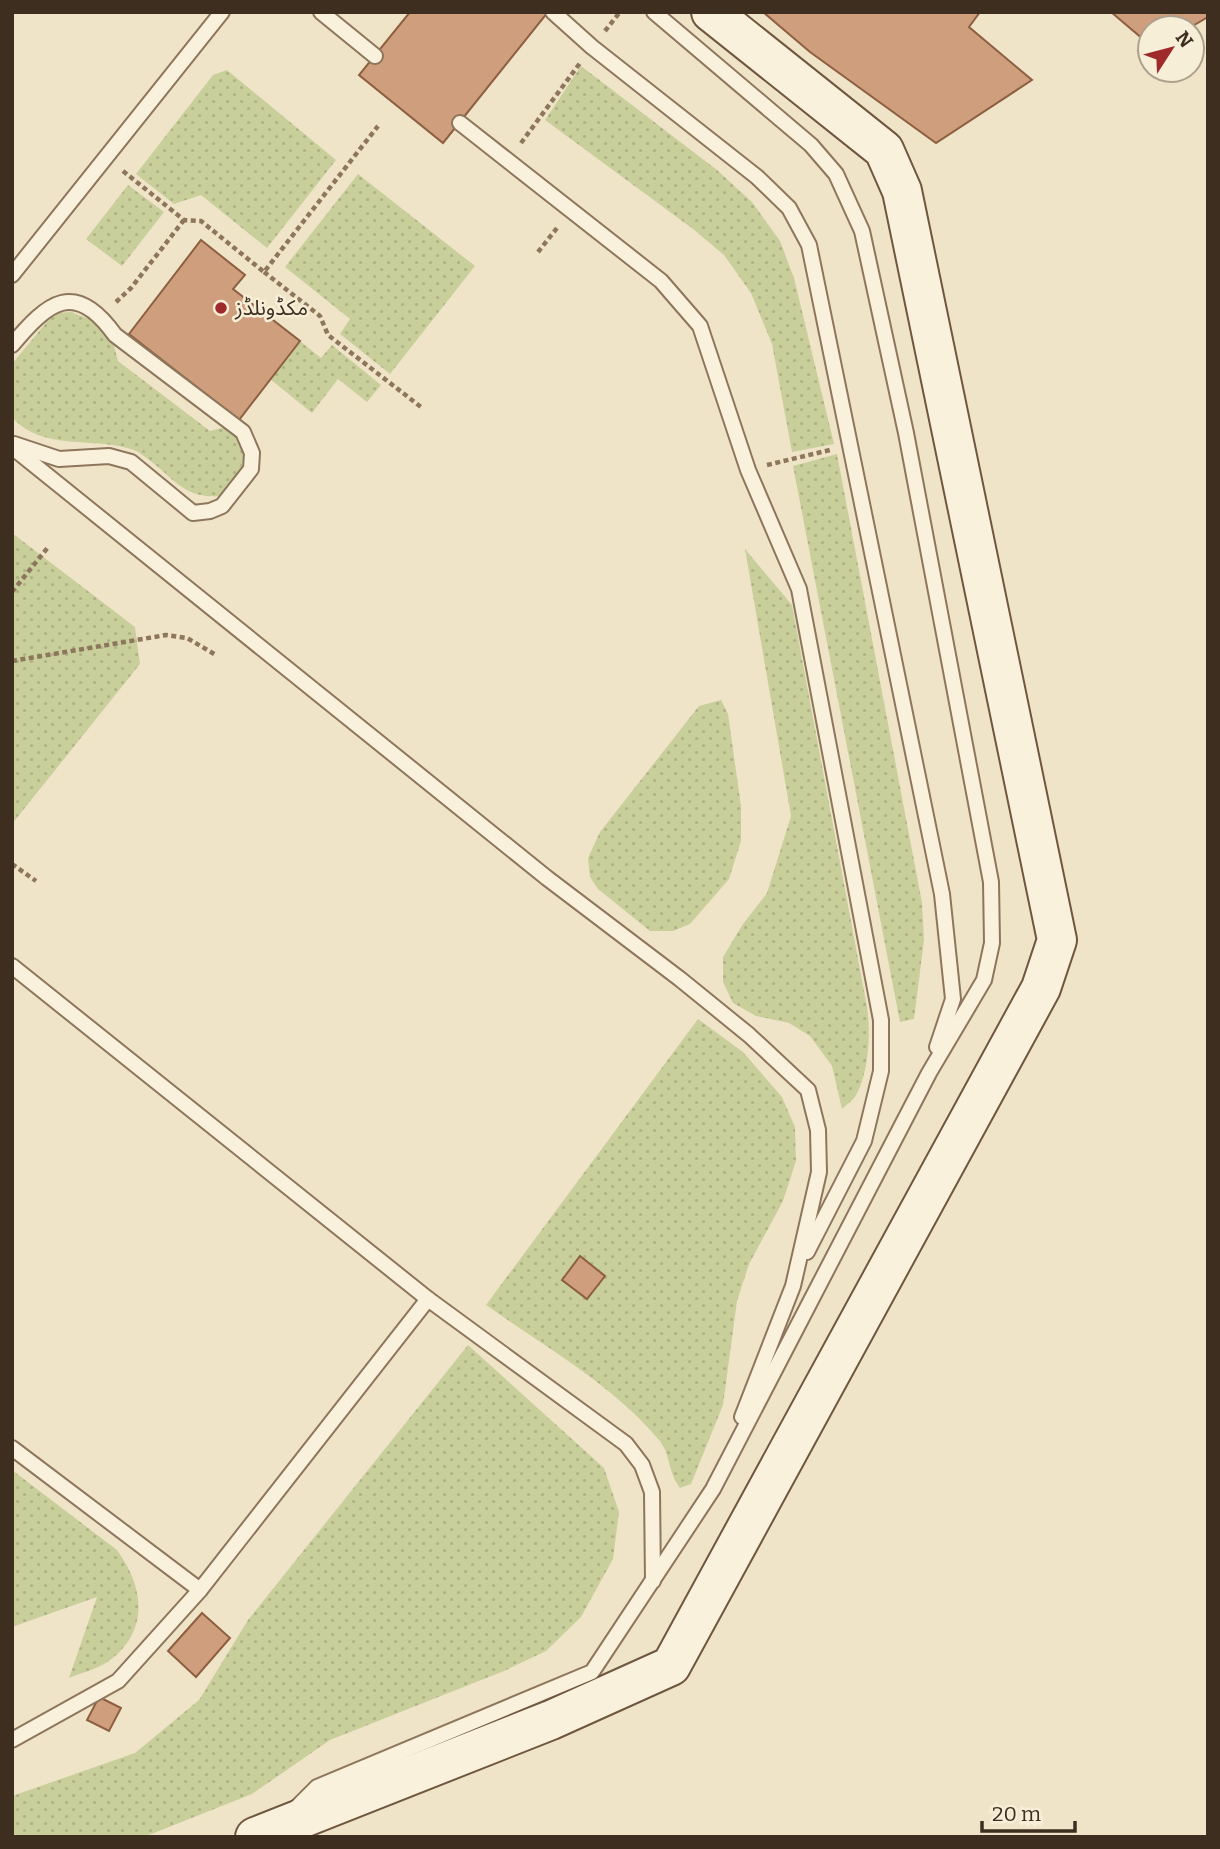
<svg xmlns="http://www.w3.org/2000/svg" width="1220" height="1849" font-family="Bitter,'Noto Sans Arabic',serif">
  <defs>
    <pattern id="grass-dots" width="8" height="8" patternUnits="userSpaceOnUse" patternTransform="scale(1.75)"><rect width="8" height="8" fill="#c9cf9b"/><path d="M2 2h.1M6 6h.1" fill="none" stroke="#aeb285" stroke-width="1.8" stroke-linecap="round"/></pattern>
  </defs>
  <rect width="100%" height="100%" fill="#f0e4c8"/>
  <!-- grass -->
  <g fill="url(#grass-dots)">
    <polygon points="581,66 717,170 752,202 780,241 794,278 834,444 792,452 772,344 751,293 724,255 693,229 545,120"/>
    <polygon points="227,70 336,160 267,248 201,195 174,204 136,174 213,75"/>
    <polygon points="358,174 475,266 390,374 340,334 350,319 285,267"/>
    <polygon points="128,185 164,212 122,266 86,239"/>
    <path d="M71,312L100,323L113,342L118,361L210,431C215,430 222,427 227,428C241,432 246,456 241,468C237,478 227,488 221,496C186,499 177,482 152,462C146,458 141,453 134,450C94,436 42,452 12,417V364L50,318L56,313Z"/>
    <polygon points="300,341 321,358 332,345 381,385 367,402 338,379 312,413 270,379"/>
    <polygon points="837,454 922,903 924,940 914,1019 900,1022 793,466"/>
    <polygon points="12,533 135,627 140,664 12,824"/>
    <path d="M745,549L792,605L867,1007C871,1032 869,1074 855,1097C852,1101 846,1105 842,1109L832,1066L810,1036L789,1023L756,1016L733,1003L723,982V957L743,924L767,893L791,816Z"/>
    <polygon points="721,700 728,714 741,806 741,841 729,879 690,924 673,931 650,931 598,889 590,877 588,858 600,832 699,706"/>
    <path d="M698,1019L743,1052L782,1097L795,1127L796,1161L783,1201L749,1264L737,1301L723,1405L691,1484L680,1488C668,1473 670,1452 659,1440C612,1384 545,1347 486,1305Z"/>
    <polygon points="468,1345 604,1468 619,1512 613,1559 581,1617 546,1651 504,1671 330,1740 252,1794 144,1837 12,1837 12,1796 135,1753 199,1700 248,1620"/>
    <path d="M12,1470L117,1550C144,1587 150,1630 109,1661C98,1669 81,1673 69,1678L97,1597L12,1627Z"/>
  </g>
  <!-- building -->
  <g fill="#cf9f7d" stroke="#8d5f41" stroke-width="2">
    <polygon points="410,12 548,12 443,143 359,75"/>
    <polygon points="763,12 980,12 969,27 1032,80 936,143 810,52"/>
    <polygon points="1111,12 1208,12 1208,17 1189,28 1150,28 1150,45"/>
    <polygon points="201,240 245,275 233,289 300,341 239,420 129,334"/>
    <polygon points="580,1256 605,1276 587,1299 562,1280"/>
    <polygon points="202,1613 230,1638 196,1677 168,1651"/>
    <polygon points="99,1697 121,1708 109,1731 87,1720"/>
  </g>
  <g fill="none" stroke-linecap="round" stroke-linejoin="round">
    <!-- lane casing -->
    <g stroke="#8d765c" stroke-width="18">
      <g id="lane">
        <polyline points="321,12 375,56"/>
        <polyline points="553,12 592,47 757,177 789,208 809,245 942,894 953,999 937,1047"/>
        <polyline points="460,123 661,281 700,326 748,470 799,589 881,1020 881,1071 864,1141 807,1252"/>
        <polyline points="12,275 222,12"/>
        <path d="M12,345C48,302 75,279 115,335L243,432L252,453L251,469L222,506L210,511L193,513L131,462L109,456L59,459L14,444"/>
        <polyline points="12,447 547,878 680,979 749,1035 808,1090 818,1130 819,1172 793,1286 742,1417"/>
        <polyline points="12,966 428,1299 626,1444 642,1465 652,1492 653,1581"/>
        <polyline points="12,1448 200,1590 118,1681 12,1740"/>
        <polyline points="200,1590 428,1299"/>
        <polyline points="296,1808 317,1787 592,1672 713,1489 929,1073 984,980 992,943 991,882 906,433 862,231 836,174 811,145 654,12"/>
      </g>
    </g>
    <!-- secondary casing -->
    <g stroke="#6f573f" stroke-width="42">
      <polyline id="secondary" points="255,1837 551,1720 671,1666 1041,988 1057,940 902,191 884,150 711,12"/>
    </g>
    <!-- path -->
    <g stroke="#8d765c" stroke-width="4.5" stroke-dasharray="5 3.5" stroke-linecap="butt">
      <polyline points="605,31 620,12"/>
      <polyline points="521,143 580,63"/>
      <polyline points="123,171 184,220 201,221 264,272 378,126"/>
      <polyline points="538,252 557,228"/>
      <polyline points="264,272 320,316 328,335 421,407"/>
      <polyline points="116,302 131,288 184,220"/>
      <polyline points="767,465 830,450"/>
      <polyline points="12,592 49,546"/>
      <polyline points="12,661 166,635 187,638 216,655"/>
      <polyline points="12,864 36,881"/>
    </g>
    <!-- lane -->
    <use href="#lane" stroke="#faf1dc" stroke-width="14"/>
    <!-- secondary -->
    <use href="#secondary" stroke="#faf1dc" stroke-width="38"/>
  </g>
  <!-- markers -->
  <circle fill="#9e2a2b" stroke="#f7eed8" stroke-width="2.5" cx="221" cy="308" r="7"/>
  <g text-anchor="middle" stroke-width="5" stroke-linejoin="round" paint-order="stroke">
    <!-- poi labels -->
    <g font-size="21" fill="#3d2e20" stroke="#f7eed8" text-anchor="start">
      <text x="235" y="315">مکڈونلڈز</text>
    </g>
  </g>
  <!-- border -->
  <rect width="1220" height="1849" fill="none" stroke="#3d2e20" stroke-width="28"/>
  <!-- north arrow -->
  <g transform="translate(1171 49) rotate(54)"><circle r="33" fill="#f7eed8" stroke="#ada18e" stroke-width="2"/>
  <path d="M0-5L12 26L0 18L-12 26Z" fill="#9e2a2b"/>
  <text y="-10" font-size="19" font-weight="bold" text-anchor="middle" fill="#3d2e20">N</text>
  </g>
  <!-- scale -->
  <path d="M982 1821v10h93v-10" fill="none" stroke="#3d2e20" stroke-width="3.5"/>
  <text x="992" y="1821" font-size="21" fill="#3d2e20" stroke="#f7eed8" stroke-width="5" paint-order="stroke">20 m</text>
</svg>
